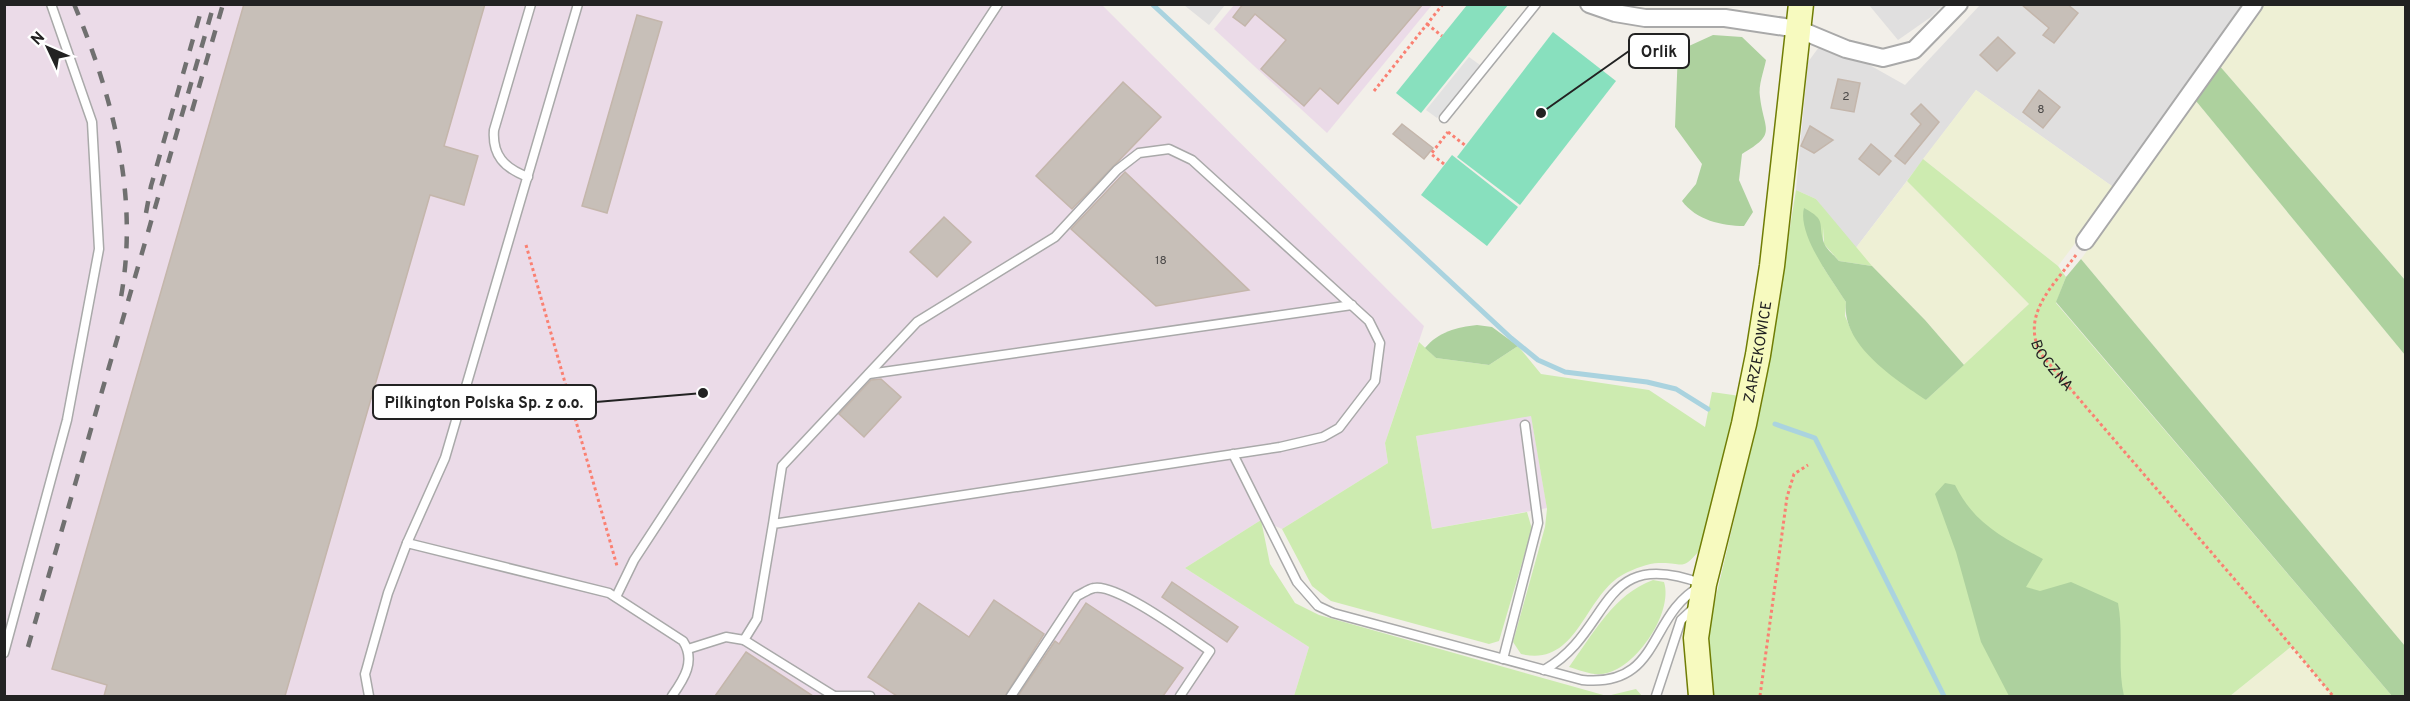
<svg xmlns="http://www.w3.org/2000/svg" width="2410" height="701" font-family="Overpass,sans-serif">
  <rect width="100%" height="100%" fill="#f2efe9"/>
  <!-- residential -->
  <g fill="#e0dfdf">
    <polygon points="1184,5 1225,5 1209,25"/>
    <polygon points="1869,5 1943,5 1931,17 1898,40"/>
    <polygon points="1980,5 2247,5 2116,189 1976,90 1855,249 1816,199 1796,190 1808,62 1819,47 1866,63 1905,85"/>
  </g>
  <!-- industrial -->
  <g fill="#ebdbe8">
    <polygon points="4,5 1102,5 1424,326 1385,443 1388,463 1282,529 1261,520 1185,568 1309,647 1294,696 5,696"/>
    <polygon points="1234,5 1432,5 1327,133 1214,29"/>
    <polygon points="1531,415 1547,508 1432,529 1416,436"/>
  </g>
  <!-- farmland -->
  <g fill="#eef0d5">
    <polygon points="2262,5 2405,5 2405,280 2218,64"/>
    <polygon points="1976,90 2116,189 2058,266 1923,159"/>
    <polygon points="2196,101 2405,355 2405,646 2081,259"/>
    <polygon points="1907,181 2029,304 1964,365 1925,320 1855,249"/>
    <polygon points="2292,646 2333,696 2230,696"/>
  </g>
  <!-- grass -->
  <g fill="#cdebb0">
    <polygon points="1923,159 2058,266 2066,277 2056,303 2392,696 2333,696 2292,646 2230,696 1711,696 1707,676 1709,626 1762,402 1796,190 1816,199 1872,266 1839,261 1824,244 1823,227 1823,267 1846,302 1845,316 1852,332 1926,400 2029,304 1907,181"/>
    <path d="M1419,342L1436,358L1489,365L1518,346L1541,374L1649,390L1705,427L1712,392L1740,396L1699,551C1681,572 1683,562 1659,563C1648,563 1634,569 1624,574C1584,595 1578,668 1521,654L1513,642L1545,527L1547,509L1531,416L1416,436L1432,529L1527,512L1532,529L1499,641L1489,644L1331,601L1312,586L1282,529L1388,463L1385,443Z"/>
    <polygon points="1261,520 1270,564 1295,603 1319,615 1607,696 1636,689 1642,696 1294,696 1309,647 1185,568"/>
    <path d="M1653,580L1664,582C1674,613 1634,672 1601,674C1591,675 1579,670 1569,667C1593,634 1614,594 1653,580Z"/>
  </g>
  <!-- forest -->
  <g fill="#add19e">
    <path d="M1713,35L1742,37L1766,60C1764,71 1758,85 1760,97C1764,131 1778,133 1742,154L1739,180L1753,212L1744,226C1722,226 1696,220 1682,201L1696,184L1702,164L1675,127L1678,51Z"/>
    <polygon points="2218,64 2405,280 2405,355 2196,101"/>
    <path d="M1804,208C1828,221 1817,223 1824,243C1826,249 1835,256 1839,261L1872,266L1925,320L1964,365L1926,400C1895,379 1841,345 1846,302C1832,280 1797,234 1804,208Z"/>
    <polygon points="2081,259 2405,646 2405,696 2392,696 2056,302 2066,277"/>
    <path d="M1477,325L1492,327L1518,346L1489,365L1436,358L1425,348C1438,332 1457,327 1477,325Z"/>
    <path d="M1945,483L1955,485C1975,525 2004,538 2043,559L2026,587L2040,591L2071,582L2118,603C2124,634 2117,666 2124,696H2009L1981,642L1956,552L1935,494Z"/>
  </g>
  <!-- pitch -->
  <g fill="#88e0be">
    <polygon points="1467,5 1508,5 1421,113 1396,93"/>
    <polygon points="1553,32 1616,81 1520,205 1457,157"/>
    <polygon points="1452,155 1518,207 1487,246 1421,195"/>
  </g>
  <!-- parking -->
  <polygon fill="#e2e2e2" points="1469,57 1480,65 1437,118 1426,110"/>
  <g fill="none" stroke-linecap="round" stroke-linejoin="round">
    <!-- stream -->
    <g stroke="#aad3df" stroke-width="5">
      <polyline points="1152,4 1511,338 1538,360 1565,372 1647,382 1676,389 1708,409"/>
      <polyline points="1775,424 1815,438 1944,696"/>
    </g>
  </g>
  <!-- building -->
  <g fill="#c7bfb8" stroke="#c4b6ab" stroke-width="1.5">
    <polygon points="244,4 485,4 444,146 478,156 464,205 430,195 285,696 104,696 107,685 52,669"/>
    <polygon points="1243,4 1423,4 1338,104 1320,88 1304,106 1261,69 1286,40 1255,14 1245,26 1233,17"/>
    <polygon points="2021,4 2067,4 2078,13 2054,43 2043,35 2049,28"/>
    <polygon points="637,15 662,22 607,213 582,206"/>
    <polygon points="1998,37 2015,53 1997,71 1980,55"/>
    <polygon points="1838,79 1860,83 1854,112 1831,108"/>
    <polygon points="1123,82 1161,117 1072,209 1036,176"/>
    <polygon points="2039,90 2060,107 2043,128 2023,112"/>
    <polygon points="1921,104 1939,122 1905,164 1895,156 1921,124 1911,114"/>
    <polygon points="1402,124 1433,148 1424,159 1393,134"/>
    <polygon points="1810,126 1823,134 1833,140 1814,153 1801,146"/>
    <polygon points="1871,144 1891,161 1879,175 1859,159"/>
    <polygon points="1125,172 1249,290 1156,306 1071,229"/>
    <polygon points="944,217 971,242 937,277 910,252"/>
    <polygon points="881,379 901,397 864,437 839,414 871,380"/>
    <polygon points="1172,582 1238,627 1227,642 1162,597"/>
    <polygon points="994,600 1044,634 1005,696 897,696 868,677 919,603 969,637"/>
    <polygon points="1086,603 1183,668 1163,696 1018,696 1055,641 1059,644"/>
    <polygon points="746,652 813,696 715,696"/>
  </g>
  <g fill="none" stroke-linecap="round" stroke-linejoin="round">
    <!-- lane casing -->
    <g stroke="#a9a9a9" stroke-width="11">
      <g id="lane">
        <polyline points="1444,118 1536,4"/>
        <path d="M528,177C504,168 492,155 494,130L531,4"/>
        <polyline points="869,374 1352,305"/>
        <path d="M1233,454L1297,582L1318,606L1333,613L1582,680C1662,688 1647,615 1701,586"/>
        <path d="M407,543L609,593L683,641C696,661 684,679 672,696"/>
        <polyline points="616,597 634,560 998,4"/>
        <polyline points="744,640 757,619 773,524 1280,447 1323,437 1339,428 1375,381 1380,343 1369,321 1192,160 1169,149 1139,153 1117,170 1055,237 917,322 782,466 773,524"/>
        <polyline points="688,649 726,637 744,640 834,696"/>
        <polyline points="4,653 67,420 99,249 92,122 51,4"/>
        <polyline points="1503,659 1538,523 1525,425"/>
        <path d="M1544,670C1614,631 1597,544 1703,584"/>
        <polyline points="369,696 365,674 388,593 407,543 445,458 578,4"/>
        <polyline points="835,696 870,696"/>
        <path d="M1011,696L1077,596C1082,594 1088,589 1094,588C1117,583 1189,637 1210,651L1180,696"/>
        <polyline points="1656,696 1681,620 1695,607"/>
      </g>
    </g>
    <!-- street casing -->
    <g stroke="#a9a9a9" stroke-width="20">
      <g id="street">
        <polyline points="1589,4 1615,13 1645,18 1725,18 1798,29 1846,49 1883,58 1914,50 1959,4"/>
        <polyline points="2085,241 2254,4"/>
      </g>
    </g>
    <!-- secondary casing -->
    <g stroke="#707d05" stroke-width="27">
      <g id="secondary">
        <path id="s2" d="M1701,696L1696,638L1704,584L1744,424L1758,355L1772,266L1801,4"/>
      </g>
    </g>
    <!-- path -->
    <g stroke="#fa8072" stroke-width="3" stroke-dasharray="3 3" stroke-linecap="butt">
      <polyline points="1427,24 1442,36"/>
      <polyline points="1374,91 1443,4"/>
      <polyline points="1448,132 1466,146"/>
      <polyline points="1444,164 1431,154 1448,132"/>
      <polyline points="526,245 617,566"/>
      <path id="s1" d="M2076,255C2053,286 2020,315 2041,354C2138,469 2238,581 2333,696"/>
      <polyline points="1760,696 1787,497 1794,474 1808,465"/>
    </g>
    <!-- lane -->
    <use href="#lane" stroke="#fff" stroke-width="8"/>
    <!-- street -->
    <use href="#street" stroke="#fff" stroke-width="16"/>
    <!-- secondary -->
    <use href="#secondary" stroke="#f7fabf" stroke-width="24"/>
    <!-- rail -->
    <g stroke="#707070" stroke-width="4.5" stroke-dasharray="12 12" stroke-linecap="butt">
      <path d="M74,4C113,97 139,196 121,297"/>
      <polyline points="192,111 223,4"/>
      <polyline points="146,213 151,186 203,4"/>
      <polyline points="28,647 214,4"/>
    </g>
  </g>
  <g text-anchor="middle" stroke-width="4.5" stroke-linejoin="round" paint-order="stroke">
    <!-- number labels -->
    <g font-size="12" fill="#4b4948">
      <text x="1846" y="100">2</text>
      <text x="2041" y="113">8</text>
      <text x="1161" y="264">18</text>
    </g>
    <!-- street labels -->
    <g font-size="15" fill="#222" stroke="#fff">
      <text dy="5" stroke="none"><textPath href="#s2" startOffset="351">ZARZEKOWICE</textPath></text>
      <text dy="5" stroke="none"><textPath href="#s1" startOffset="128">BOCZNA</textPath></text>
    </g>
  </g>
  <!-- callouts -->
  <path fill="none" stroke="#222" stroke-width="2" d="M1541 113L1629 51M703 393L596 402"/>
  <g fill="#222" stroke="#fff" stroke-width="2">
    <circle cx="1541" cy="113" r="6"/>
    <circle cx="703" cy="393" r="6"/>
  </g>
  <g fill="#fff" stroke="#222" stroke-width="2">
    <rect x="1629" y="34" width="60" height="34" rx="6"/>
    <rect x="373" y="385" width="223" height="34" rx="6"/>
  </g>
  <g font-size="16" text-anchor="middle" font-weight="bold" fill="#222">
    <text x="1659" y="57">Orlik</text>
    <text x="484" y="408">Pilkington Polska Sp. z o.o.</text>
  </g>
  <!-- border -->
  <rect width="2410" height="701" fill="none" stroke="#222222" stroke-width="12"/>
  <!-- north arrow -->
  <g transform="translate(48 48) rotate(314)" stroke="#ffffff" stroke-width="4.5" paint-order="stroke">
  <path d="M0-4.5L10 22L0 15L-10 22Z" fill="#222222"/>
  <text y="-9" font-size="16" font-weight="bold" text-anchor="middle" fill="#222222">N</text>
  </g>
</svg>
